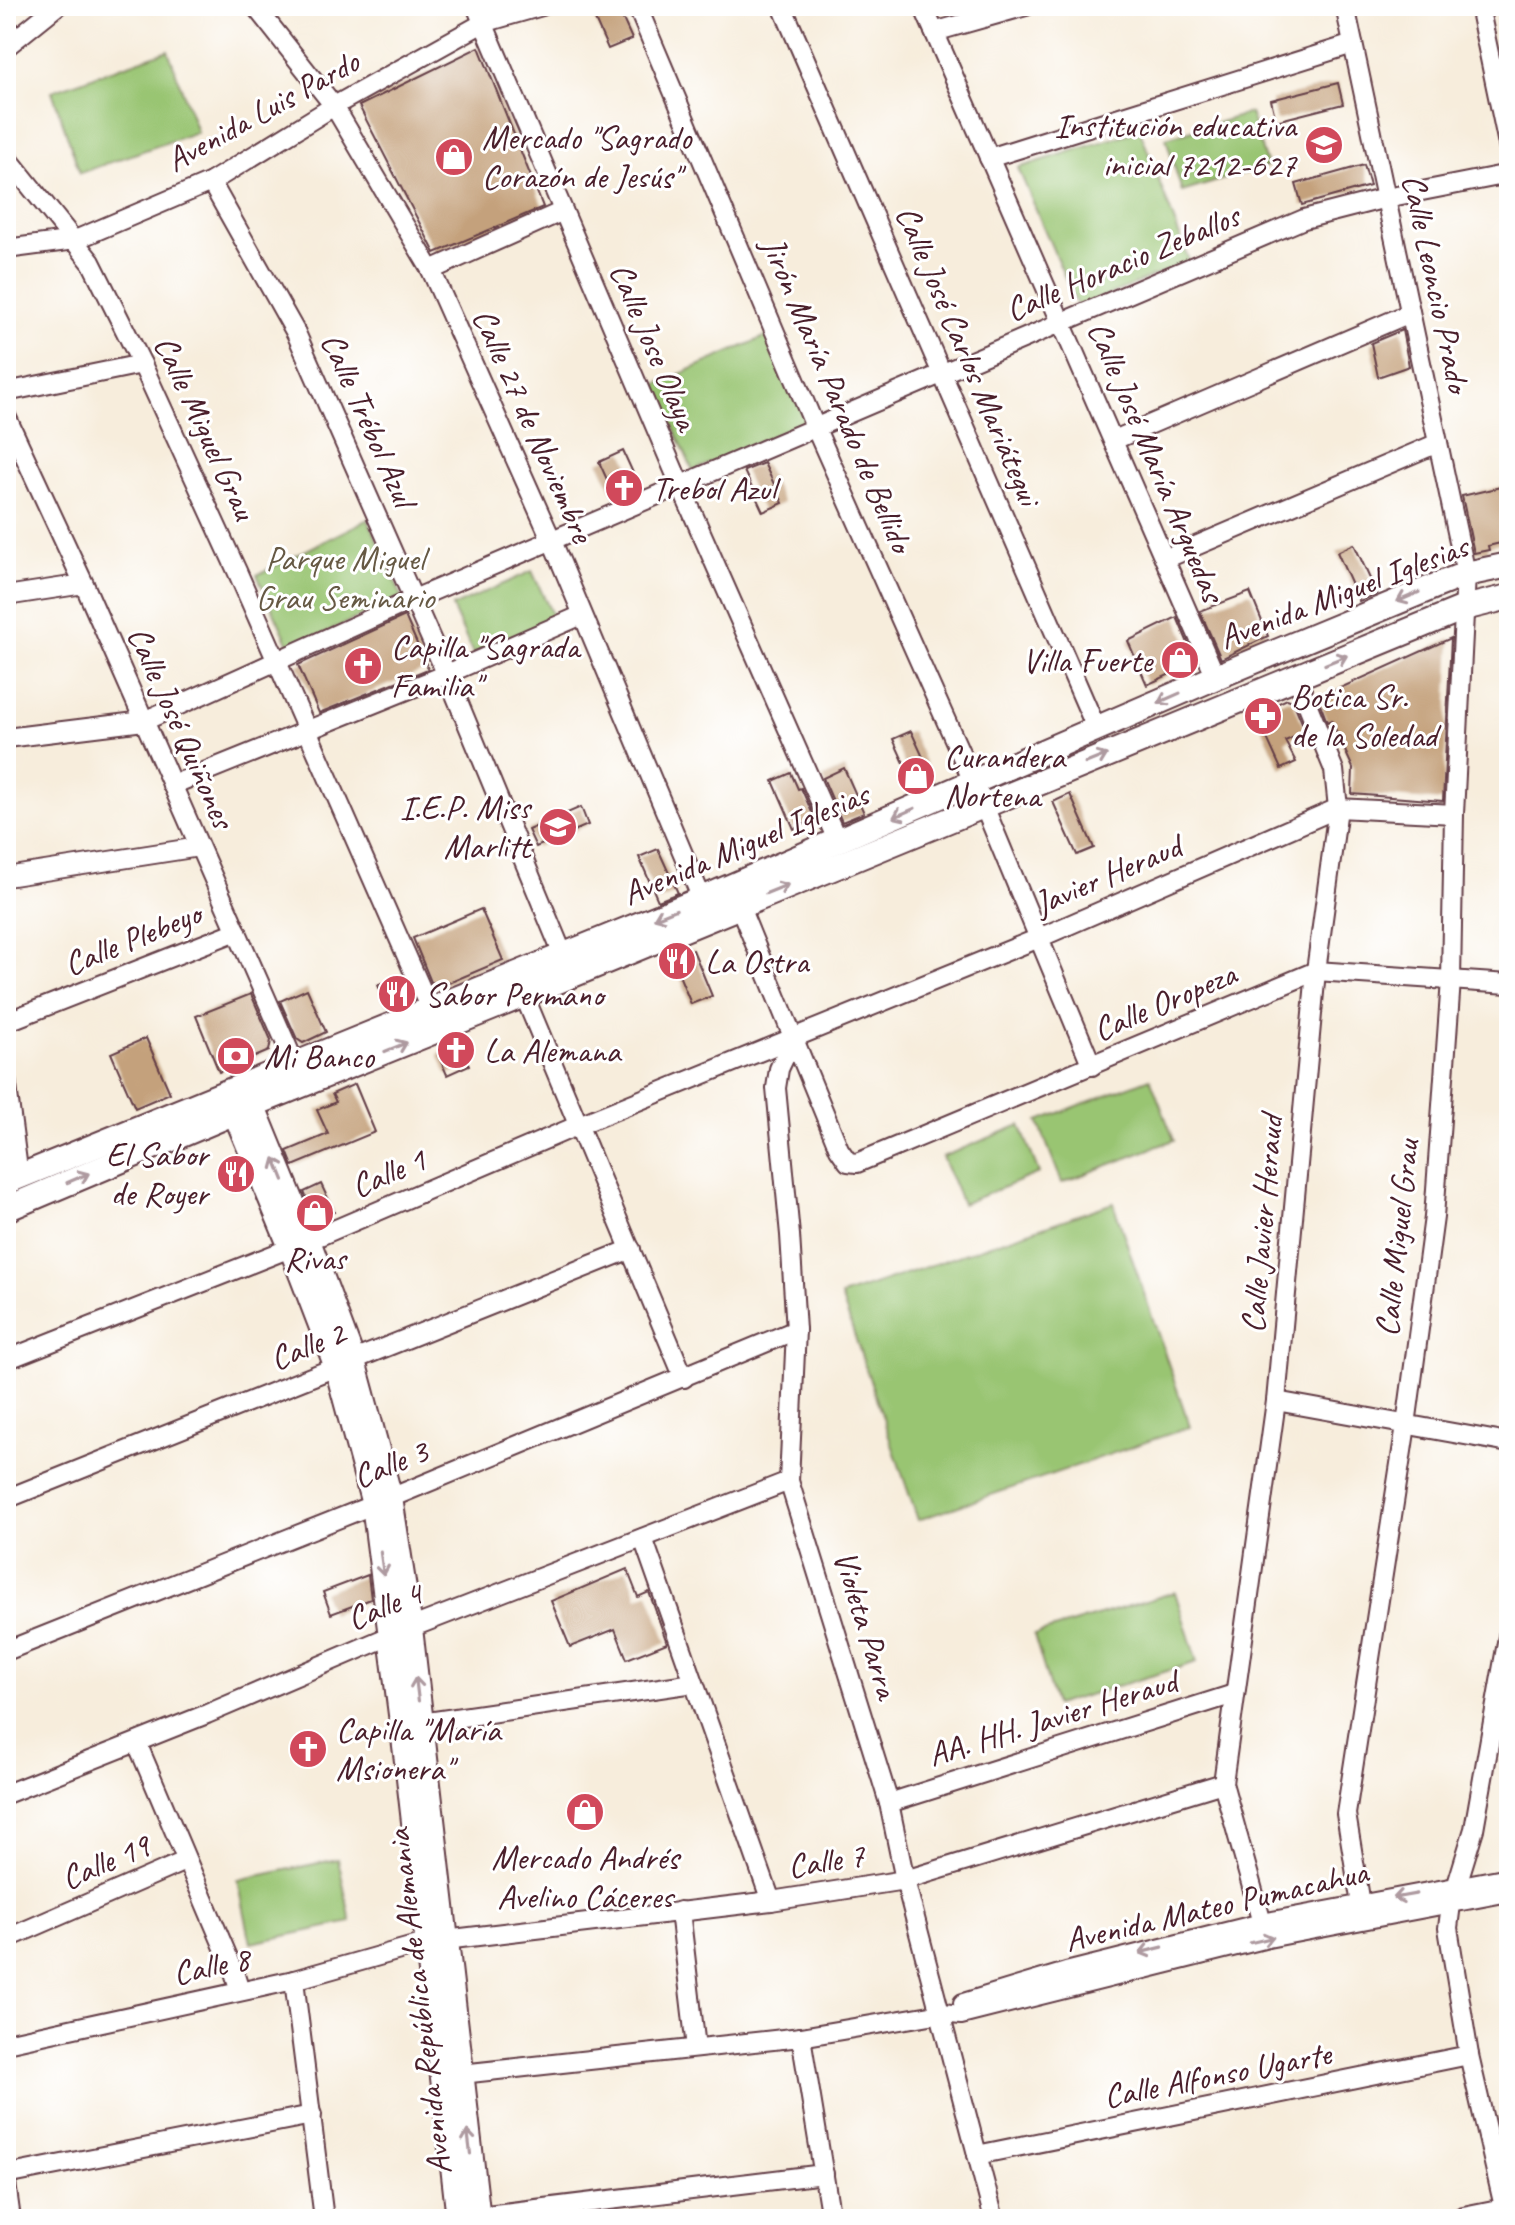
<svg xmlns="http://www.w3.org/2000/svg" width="1515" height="2225" font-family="Caveat,sans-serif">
  <rect width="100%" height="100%" fill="#fff"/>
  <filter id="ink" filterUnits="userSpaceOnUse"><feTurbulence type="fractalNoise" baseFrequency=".0125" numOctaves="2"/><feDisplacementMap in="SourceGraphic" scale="16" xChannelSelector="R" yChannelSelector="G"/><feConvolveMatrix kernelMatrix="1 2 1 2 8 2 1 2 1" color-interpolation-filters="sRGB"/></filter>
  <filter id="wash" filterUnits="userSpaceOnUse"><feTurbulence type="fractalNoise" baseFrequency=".006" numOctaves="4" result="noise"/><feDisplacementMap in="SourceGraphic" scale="32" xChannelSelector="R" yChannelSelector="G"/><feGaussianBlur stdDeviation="1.8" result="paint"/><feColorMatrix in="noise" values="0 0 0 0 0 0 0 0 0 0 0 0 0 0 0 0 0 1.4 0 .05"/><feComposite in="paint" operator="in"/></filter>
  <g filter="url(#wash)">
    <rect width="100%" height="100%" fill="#f7eddc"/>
    <!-- green -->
    <g fill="#99c572" stroke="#72724e" stroke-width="2">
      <polygon points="168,50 197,132 80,173 52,91"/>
      <polygon points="1250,113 1267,166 1182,192 1166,138"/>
      <polygon points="1140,130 1189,261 1078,308 1018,168"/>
      <polygon points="769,335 806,421 693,471 655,385"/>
      <polygon points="368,519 402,597 291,649 257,575"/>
      <polygon points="532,571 554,619 474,656 452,607"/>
      <polygon points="1150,1078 1174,1140 1062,1183 1038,1121"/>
      <polygon points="1020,1125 1039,1173 962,1204 942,1157"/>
      <polygon points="1113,1203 1190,1427 918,1520 841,1296"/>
      <polygon points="1175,1592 1197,1662 1055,1705 1034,1635"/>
      <polygon points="338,1859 351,1922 251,1943 238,1880"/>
    </g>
    <g id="blocks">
      <!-- building -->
      <g fill="#c4a17c">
        <polygon points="589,6 617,6 632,39 608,49"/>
        <polygon points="479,47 543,207 435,253 359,106"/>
        <polygon points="1338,83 1343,104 1276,121 1271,100"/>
        <polygon points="1364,165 1370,186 1302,205 1296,184"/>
        <polygon points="1402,330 1409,366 1378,377 1371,343"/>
        <polygon points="623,451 639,486 615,497 599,462"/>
        <polygon points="764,463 783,503 763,512 744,471"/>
        <polygon points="1509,485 1509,541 1488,546 1489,550 1474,553 1462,496"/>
        <polygon points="1354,544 1377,594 1359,601 1337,552"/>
        <polygon points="1250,592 1268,636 1221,659 1200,611"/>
        <polygon points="405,616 428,669 319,713 298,665"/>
        <polygon points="1177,617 1196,662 1147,685 1128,641"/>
        <polygon points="1451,638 1443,801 1352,794 1353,768 1331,720 1327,722 1318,698"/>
        <polygon points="1287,699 1293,701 1306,732 1285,741 1296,762 1281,769 1256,714"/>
        <polygon points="911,731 933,779 915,787 893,739"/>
        <polygon points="844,768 864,813 842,822 823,778"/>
        <polygon points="791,773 798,789 801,788 815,819 794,829 773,781"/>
        <polygon points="1070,794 1094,848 1077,855 1053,802"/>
        <polygon points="581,807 588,825 536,847 528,830"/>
        <polygon points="658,849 678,893 658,901 639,857"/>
        <polygon points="481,909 503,960 444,985 431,982 413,938"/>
        <polygon points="693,950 712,996 691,1004 672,958"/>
        <polygon points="402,975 410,994 386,1004 378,985"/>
        <polygon points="307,989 326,1032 303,1043 297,1039 280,1001"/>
        <polygon points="251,994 271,1040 269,1051 219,1072 196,1016"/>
        <polygon points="146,1038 170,1093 135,1108 111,1053"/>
        <polygon points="459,1044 469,1065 447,1075 438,1054"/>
        <polygon points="355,1084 375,1132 293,1166 287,1151 328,1134 317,1110 336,1102 332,1094"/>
        <polygon points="238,1159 248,1183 230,1190 220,1167"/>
        <polygon points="321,1184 334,1212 316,1220 304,1192"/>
        <polygon points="627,1569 638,1597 649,1592 667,1643 627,1659 615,1629 570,1647 551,1601"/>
        <polygon points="368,1575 371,1599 331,1614 323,1592"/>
      </g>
    </g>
  </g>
  <g filter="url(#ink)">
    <use href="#blocks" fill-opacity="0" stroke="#643e46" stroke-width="2"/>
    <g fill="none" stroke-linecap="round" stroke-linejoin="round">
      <!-- street casing -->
      <g stroke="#643e46" stroke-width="22">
        <g id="street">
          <polyline points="255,6 334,106 431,270 552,541 702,899"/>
          <polyline points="476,6 681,487 838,842"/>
          <polyline points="637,6 816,429 984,806 1092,1066"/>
          <polyline points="782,6 1097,730"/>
          <polyline points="923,6 1216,677"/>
          <polyline points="1345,6 1466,574 1454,814 1451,980 1434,1217 1406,1425 1346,1814 1361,1904"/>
          <polyline points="1479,6 1509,149"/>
          <polyline points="934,32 1026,6"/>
          <polyline points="6,47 57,6"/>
          <polyline points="6,156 91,262 142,364 237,571 430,1009"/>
          <polyline points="989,158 1353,44"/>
          <polyline points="211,182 296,333 450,682 563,955"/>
          <polyline points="6,249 75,240 211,182 334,106 483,23 542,6"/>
          <polyline points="431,270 563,211"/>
          <polyline points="6,392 142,364"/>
          <polyline points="6,416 84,584 295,1064"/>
          <polyline points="1114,440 1410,313"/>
          <polyline points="1165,559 1438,443"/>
          <polyline points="6,596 84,584"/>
          <polyline points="6,738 144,721 414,599 1304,219 1386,198 1509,174"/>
          <polyline points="172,785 447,674 582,615"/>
          <polyline points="6,877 199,847"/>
          <polyline points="739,905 839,1149 848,1162 857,1163 1316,971 1509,984"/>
          <polyline points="524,995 684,1378"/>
          <polyline points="6,1022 237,931"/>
          <polyline points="793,1039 779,1069 776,1088 790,1235 796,1330 789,1481 889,1803 905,1880 994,2219"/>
          <polyline points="6,1079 19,1177"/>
          <polyline points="6,1360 308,1241 579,1125 1039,938 1338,808 1454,814"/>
          <polyline points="1276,1401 1509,1443"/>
          <polyline points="6,1499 631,1249"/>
          <polyline points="643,1538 771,1901"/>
          <polyline points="6,1651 400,1494 796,1330"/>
          <polyline points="421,1723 694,1683"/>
          <polyline points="137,1743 233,1969 240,1991"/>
          <polyline points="6,1794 207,1714 392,1635 789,1481"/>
          <polyline points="889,1803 1234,1694"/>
          <polyline points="680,1911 696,2048"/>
          <polyline points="1262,1923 1223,1783 1276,1401 1316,971 1338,808 1334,770 1296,676"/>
          <polyline points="6,1939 185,1861"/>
          <polyline points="294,1980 324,2219"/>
          <polyline points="963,2003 1066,1972 1262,1923 1509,1877"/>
          <polyline points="801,2037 831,2219"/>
          <polyline points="6,2043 294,1980 428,1942 771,1901 905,1880 1223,1783"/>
          <polyline points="461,2074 801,2037 942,2013 961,2015 1268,1938 1509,1892"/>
          <polyline points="977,2155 1469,2055"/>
          <polyline points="6,2175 312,2115"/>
          <polyline points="6,2183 11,2219"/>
          <polyline points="1505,2211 1469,2055 1448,1928 1451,1904 1474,1829 1509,1631"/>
          <polyline points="478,2216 824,2174"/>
        </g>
      </g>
      <!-- secondary casing -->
      <g stroke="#643e46" stroke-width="28">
        <g id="secondary">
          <polyline points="247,1092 308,1241 353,1361 390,1498 410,1628 478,2219"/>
          <polyline points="229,1098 291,1247 337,1367 374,1504 408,1769 459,2219"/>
          <polyline points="6,1182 702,899 1216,677 1438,585 1466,574 1509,565"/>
          <polyline points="6,1209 252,1105 524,995 1464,608 1509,597"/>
          <polyline points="1464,2219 1509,2210"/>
        </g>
      </g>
      <!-- street -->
      <use href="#street" stroke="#fff" stroke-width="18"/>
      <!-- secondary -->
      <use href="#secondary" stroke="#fff" stroke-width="24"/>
    </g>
    <!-- one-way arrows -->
    <defs><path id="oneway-shaft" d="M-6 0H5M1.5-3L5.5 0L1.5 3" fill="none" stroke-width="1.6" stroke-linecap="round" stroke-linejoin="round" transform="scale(2)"/></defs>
    <g stroke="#ae9aa0">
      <use href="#oneway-shaft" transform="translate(1408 597) rotate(157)"/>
      <use href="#oneway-shaft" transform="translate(1336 660) rotate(-22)"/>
      <use href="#oneway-shaft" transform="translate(1169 698) rotate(156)"/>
      <use href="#oneway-shaft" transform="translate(1096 759) rotate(-22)"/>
      <use href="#oneway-shaft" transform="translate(904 813) rotate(156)"/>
      <use href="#oneway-shaft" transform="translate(777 889) rotate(-22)"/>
      <use href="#oneway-shaft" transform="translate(665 914) rotate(158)"/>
      <use href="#oneway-shaft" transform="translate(396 1047) rotate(-22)"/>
      <use href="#oneway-shaft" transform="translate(279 1169) rotate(-112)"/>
      <use href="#oneway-shaft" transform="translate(78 1178) rotate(-23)"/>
      <use href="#oneway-shaft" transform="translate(382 1564) rotate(82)"/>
      <use href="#oneway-shaft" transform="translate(417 1689) rotate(-97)"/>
      <use href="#oneway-shaft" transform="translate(1405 1896) rotate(170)"/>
      <use href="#oneway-shaft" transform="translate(1262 1940) rotate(-13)"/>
      <use href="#oneway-shaft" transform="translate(1151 1950) rotate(166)"/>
      <use href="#oneway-shaft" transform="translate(469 2142) rotate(-97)"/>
    </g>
  </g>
  <!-- icons -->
  <defs>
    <g id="school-disc" transform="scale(2)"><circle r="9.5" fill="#d1495b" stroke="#fff"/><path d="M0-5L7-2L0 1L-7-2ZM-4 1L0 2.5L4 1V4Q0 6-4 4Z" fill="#fff"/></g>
    <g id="shop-disc" transform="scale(2)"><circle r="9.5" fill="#d1495b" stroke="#fff"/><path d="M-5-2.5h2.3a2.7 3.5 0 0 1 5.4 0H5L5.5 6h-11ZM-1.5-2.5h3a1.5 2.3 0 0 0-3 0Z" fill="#fff"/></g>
    <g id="church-disc" transform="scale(2)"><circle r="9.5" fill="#d1495b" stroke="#fff"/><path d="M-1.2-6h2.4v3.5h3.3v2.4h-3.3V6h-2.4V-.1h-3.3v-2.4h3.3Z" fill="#fff"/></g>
    <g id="pharmacy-disc" transform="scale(2)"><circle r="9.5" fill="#d1495b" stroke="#fff"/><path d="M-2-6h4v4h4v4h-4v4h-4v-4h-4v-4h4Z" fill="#fff"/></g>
    <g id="restaurant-disc" transform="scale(2)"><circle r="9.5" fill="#d1495b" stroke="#fff"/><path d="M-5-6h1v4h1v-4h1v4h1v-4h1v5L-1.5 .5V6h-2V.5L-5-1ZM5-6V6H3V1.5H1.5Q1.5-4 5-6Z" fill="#fff"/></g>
    <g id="bank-disc" transform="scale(2)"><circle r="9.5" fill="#d1495b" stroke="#fff"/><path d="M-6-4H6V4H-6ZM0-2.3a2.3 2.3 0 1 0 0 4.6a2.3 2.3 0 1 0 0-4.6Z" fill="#fff"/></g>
  </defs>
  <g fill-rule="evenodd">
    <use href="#school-disc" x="1324" y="145"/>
    <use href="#shop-disc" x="454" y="157"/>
    <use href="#church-disc" x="624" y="488"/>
    <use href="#shop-disc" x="1180" y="660"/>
    <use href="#church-disc" x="363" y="666"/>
    <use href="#pharmacy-disc" x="1263" y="716"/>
    <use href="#shop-disc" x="916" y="776"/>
    <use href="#school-disc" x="558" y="827"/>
    <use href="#restaurant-disc" x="677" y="961"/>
    <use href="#restaurant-disc" x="397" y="994"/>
    <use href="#church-disc" x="456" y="1050"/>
    <use href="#bank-disc" x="236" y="1056"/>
    <use href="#restaurant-disc" x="236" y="1174"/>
    <use href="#shop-disc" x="315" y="1213"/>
    <use href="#church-disc" x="308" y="1749"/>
    <use href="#shop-disc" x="585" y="1812"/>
  </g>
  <g text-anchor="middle" stroke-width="6" stroke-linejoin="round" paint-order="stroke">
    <!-- street labels -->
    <g font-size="34" fill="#4a1f2b" stroke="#fff">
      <text transform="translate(262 110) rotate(-29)" y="12">Avenida Luis Pardo</text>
      <text transform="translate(1122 262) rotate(-23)" y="12">Calle Horacio Zeballos</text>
      <text transform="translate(1437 283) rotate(78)" y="12">Calle Leoncio Prado</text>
      <text transform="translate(655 346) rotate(67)" y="12">Calle Jose Olaya</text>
      <text transform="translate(969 355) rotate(67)" y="12">Calle José Carlos Mariátegui</text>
      <text transform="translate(838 394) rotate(67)" y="12">Jirón María Parado de Bellido</text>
      <text transform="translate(369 419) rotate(66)" y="12">Calle Trébol Azul</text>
      <text transform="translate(534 425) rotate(66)" y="12">Calle 27 de Noviembre</text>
      <text transform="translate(206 427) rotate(65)" y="12">Calle Miguel Grau</text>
      <text transform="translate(1157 461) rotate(67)" y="12">Calle José María Arguedas</text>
      <text transform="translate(1343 591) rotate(-21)" y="12">Avenida Miguel Iglesias</text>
      <text transform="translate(182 727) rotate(66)" y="12">Calle José Quiñones</text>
      <text transform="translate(745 843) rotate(-23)" y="12">Avenida Miguel Iglesias</text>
      <text transform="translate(1107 874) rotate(-23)" y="12">Javier Heraud</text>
      <text transform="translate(132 938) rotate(-22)" y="12">Calle Plebeyo</text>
      <text transform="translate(1164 1001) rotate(-23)" y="12">Calle Oropeza</text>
      <text transform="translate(388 1172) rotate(-23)" y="12">Calle 1</text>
      <text transform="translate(1261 1224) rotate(-85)" y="12">Calle Javier Heraud</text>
      <text transform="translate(1396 1238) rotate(-84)" y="12">Calle Miguel Grau</text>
      <text transform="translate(307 1345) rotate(-22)" y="12">Calle 2</text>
      <text transform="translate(390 1463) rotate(-22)" y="12">Calle 3</text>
      <text transform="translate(384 1605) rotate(-22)" y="12">Calle 4</text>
      <text transform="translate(867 1624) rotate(73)" y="12">Violeta Parra</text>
      <text transform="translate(1052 1717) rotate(-17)" y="12">AA. HH. Javier Heraud</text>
      <text transform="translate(826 1860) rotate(-9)" y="12">Calle 7</text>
      <text transform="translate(105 1861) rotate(-23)" y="12">Calle 19</text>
      <text transform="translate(1216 1905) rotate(-13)" y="12">Avenida Mateo Pumacahua</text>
      <text transform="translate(211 1965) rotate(-12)" y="12">Calle 8</text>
      <text transform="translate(418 2002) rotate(-97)" y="12">Avenida República de Alemania</text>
      <text transform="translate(1217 2074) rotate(-11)" y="12">Calle Alfonso Ugarte</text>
    </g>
    <!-- poi labels -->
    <g font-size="34" fill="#4a1f2b" stroke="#fff" text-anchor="start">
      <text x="1296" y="137" text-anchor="end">Institución educativa<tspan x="1296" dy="39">inicial 7212-627</tspan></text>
      <text x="482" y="149">Mercado "Sagrado<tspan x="482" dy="39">Corazón de Jesús"</tspan></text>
      <text x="652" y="500">Trebol Azul</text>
      <text x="391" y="658">Capilla "Sagrada<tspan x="391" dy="39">Familia"</tspan></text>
      <text x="1152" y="672" text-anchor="end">Villa Fuerte</text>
      <text x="1291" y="708">Botica Sr.<tspan x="1291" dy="39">de la Soledad</tspan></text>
      <text x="944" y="768">Curandera<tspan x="944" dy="39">Nortena</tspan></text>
      <text x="530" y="819" text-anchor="end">I.E.P. Miss<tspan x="530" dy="39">Marlitt</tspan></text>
      <text x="705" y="973">La Ostra</text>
      <text x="425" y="1006">Sabor Permano</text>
      <text x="484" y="1062">La Alemana</text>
      <text x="264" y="1068">Mi Banco</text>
      <text x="208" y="1166" text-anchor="end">El Sabor<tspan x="208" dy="39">de Royer</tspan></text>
      <text x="315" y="1270" text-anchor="middle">Rivas</text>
      <text x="336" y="1741">Capilla "María<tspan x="336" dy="39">Msionera"</tspan></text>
      <text x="585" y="1869" text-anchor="middle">Mercado Andrés<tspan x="585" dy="39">Avelino Cáceres</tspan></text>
    </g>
    <!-- park labels -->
    <g font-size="34" fill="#665944" stroke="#fff">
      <text x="345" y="570">Parque Miguel<tspan x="345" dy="39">Grau Seminario</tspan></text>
    </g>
  </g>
  <!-- margin -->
  <rect width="1515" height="2225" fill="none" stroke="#fff" stroke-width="32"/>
</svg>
